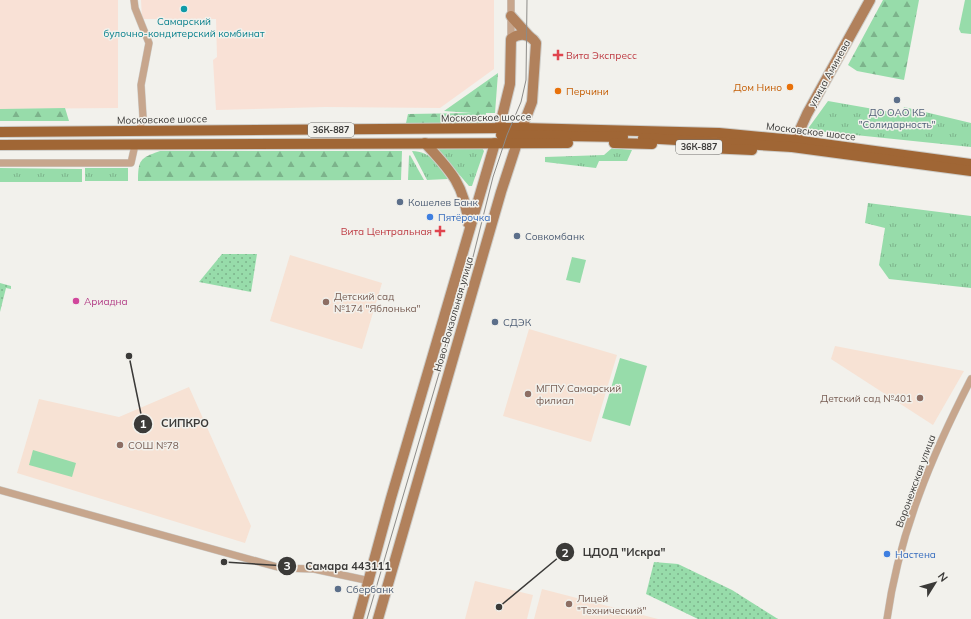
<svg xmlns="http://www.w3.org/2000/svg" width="971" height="619" font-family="Mulish,sans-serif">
  <defs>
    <pattern id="grass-tufts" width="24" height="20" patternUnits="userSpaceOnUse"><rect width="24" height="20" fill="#97dcaa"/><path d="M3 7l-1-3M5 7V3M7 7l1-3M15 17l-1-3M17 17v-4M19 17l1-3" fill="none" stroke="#7cb38b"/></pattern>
    <pattern id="forest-firs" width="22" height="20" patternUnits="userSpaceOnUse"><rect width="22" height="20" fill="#97dcaa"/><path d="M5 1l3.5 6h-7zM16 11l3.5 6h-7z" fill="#7cb38b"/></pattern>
    <pattern id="park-dots" width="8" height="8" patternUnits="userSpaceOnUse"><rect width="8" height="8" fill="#97dcaa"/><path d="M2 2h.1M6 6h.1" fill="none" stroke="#7cb38b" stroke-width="1.8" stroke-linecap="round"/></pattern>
  </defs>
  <rect width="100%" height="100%" fill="#f2f1ec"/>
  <!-- industrial -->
  <g fill="#f9e1d6">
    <polygon points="0,0 118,0 118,108 0,109"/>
    <polygon points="141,0 494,0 494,69 440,108 325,107 216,110 213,60 217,57 216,19 142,19"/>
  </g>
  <!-- education -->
  <g fill="#f7e2d4">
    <polygon points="290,255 382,283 362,349 270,321"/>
    <polygon points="529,329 617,355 591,442 503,416"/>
    <polygon points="835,346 964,371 933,425 831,359"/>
    <polygon points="189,387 251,526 245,543 17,473 39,399 119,417"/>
    <polygon points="475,581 533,595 527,619 465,619"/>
    <polygon points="542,589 658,619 534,619"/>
  </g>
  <!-- grass -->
  <g fill="url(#grass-tufts)">
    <polygon points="828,101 902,114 904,107 971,123 971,147 807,130"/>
    <polygon points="482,148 484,151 472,186 469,186 439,151 439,149"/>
    <polygon points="612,148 632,150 627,161 599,161 596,168 545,162 545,157 604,155"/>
    <path d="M412,151C431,151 438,165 448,179L427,180Z"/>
    <polygon points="410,155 424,180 408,180 409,156"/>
    <polygon points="0,168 82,169 82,182 0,182"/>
    <rect x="85" y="168" width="43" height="13"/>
    <polygon points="868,203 971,216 971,288 889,279 879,265 885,228 865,223"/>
  </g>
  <!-- forest -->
  <g fill="url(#forest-firs)">
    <polygon points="883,0 919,0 904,80 857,71 848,65"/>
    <polygon points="498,73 495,113 486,113 485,124 406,123 408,114 472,113 444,111"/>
    <polygon points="65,108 69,121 0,121 0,109"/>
    <path d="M160,151H402L401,180L138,181C138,160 140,158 160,151Z"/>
  </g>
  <!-- park -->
  <g fill="url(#park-dots)">
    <polygon points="222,254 257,254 251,292 199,282"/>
    <polygon points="0,283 11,286 11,289 6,288 0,312"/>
    <polygon points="654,562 678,564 732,590 778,619 698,619 646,594"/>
  </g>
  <!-- pitch -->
  <g fill="#97dcaa">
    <polygon points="965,0 971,0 971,34 961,33 959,29"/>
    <polygon points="572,257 586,260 580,283 566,280"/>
    <polygon points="620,358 647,366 630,426 602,418"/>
    <polygon points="33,450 76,463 72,477 29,465"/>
  </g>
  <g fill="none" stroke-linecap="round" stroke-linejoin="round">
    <!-- street casing -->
    <g stroke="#cdccc8" stroke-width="8">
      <g id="street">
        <polyline points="134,0 135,8 149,43 141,85 143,117 139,132"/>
        <polyline points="511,39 511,0"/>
        <polyline points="0,163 131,163 135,145"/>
        <polyline points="0,490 281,568 314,569 370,581"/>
        <path d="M887,619C899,533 932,455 971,379"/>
      </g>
    </g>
    <!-- secondary casing -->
    <g stroke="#cdccc8" stroke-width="12">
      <g id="secondary">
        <polyline points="511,16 529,36"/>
        <path d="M499,129L510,84L511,39C520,32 530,34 536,43L532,102L522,128"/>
        <path d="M425,143C450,170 465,185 468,223"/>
        <polyline points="792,147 807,114 870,0"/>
        <polyline points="358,619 391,498 495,143"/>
        <polyline points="378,619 501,192 517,143"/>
      </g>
    </g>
    <!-- primary casing -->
    <g stroke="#cdccc8" stroke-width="12">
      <g id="primary">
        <polyline points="0,132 522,128 719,133 794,140 971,164"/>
        <polyline points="501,135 623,137"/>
        <polyline points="643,138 792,147 971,171"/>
        <polyline points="614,143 652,144"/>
        <polyline points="0,145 568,143"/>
        <polyline points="708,148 752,150"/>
      </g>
    </g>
    <!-- street -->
    <use href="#street" stroke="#c7a68d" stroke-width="7"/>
    <!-- secondary -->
    <use href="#secondary" stroke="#b1815c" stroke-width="10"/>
    <!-- primary -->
    <use href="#primary" stroke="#a06635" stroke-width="10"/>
    <!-- tram -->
    <polyline stroke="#8c8b88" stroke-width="1" points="367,619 472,261 493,177 507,135 521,102 526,80 527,0"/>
  </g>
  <!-- markers -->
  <circle fill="#0f9aa8" stroke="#f2f1ec" stroke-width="1.5" cx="184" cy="9" r="4"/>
  <g fill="#e0444e" stroke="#f2f1ec" stroke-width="1.5">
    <path d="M556 49h4v4h4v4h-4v4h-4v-4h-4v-4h4z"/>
    <path d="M438 225h4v4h4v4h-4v4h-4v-4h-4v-4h4z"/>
  </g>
  <g fill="#e8710a" stroke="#f2f1ec" stroke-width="1.5">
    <circle cx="790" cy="87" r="4"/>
    <circle cx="558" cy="91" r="4"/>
  </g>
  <g fill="#5c6f8a" stroke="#f2f1ec" stroke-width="1.5">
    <circle cx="897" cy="100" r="4"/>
    <circle cx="400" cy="202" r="4"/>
    <circle cx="517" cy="236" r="4"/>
    <circle cx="495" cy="322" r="4"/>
    <circle cx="338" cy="589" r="4"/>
  </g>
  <g fill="#3f7fe0" stroke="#f2f1ec" stroke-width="1.5">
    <circle cx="430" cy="217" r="4"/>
    <circle cx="887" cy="554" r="4"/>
  </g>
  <circle fill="#d1479c" stroke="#f2f1ec" stroke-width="1.5" cx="76" cy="301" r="4"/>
  <g fill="#8d6e63" stroke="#f2f1ec" stroke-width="1.5">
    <circle cx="326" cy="302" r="4"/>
    <circle cx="528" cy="394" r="4"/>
    <circle cx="920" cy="398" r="4"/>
    <circle cx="120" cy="445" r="4"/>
    <circle cx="569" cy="604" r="4"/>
  </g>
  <g text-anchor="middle" stroke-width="3" stroke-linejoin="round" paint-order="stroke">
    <!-- shield labels -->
    <g fill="#f2f1ec" stroke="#72716e" stroke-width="1">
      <rect x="308" y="123" width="46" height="14" rx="3"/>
      <rect x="676" y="140" width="46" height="14" rx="3"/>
    </g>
    <g font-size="9" font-weight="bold" fill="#3b3a38">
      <text x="331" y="133">36К-887</text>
      <text x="699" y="150">36К-887</text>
    </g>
    <!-- culture labels -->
    <g font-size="10" fill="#0d838f" stroke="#f2f1ec">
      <text x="184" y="25">Самарский<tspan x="184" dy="12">булочно-кондитерский комбинат</tspan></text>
    </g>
    <!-- health labels -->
    <g font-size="10" fill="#be3a42" stroke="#f2f1ec" text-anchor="start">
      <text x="566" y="59">Вита Экспресс</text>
      <text x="432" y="235" text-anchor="end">Вита Центральная</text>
    </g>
    <!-- street labels -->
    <g font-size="10" fill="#3b3a38" stroke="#f2f1ec">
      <text transform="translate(829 73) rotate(-61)" y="4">улица Аминева</text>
      <text transform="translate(486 117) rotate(-1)" y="4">Московское шоссе</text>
      <text transform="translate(162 119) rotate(-1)" y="4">Московское шоссе</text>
      <text transform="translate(811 131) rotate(7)" y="4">Московское шоссе</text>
      <text transform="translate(453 314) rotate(-74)" y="4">Ново-Вокзальная улица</text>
      <text transform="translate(915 481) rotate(-70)" y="4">Воронежская улица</text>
    </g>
    <!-- food labels -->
    <g font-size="10" fill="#c56008" stroke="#f2f1ec" text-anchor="end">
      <text x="782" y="91">Дом Нино</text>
      <text x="566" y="95" text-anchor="start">Перчини</text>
    </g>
    <!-- service labels -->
    <g font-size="10" fill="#4e5e75" stroke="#f2f1ec" text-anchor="start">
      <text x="897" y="116" text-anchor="middle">ДО ОАО КБ<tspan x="897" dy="12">"Солидарность"</tspan></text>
      <text x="408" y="206">Кошелев Банк</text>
      <text x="525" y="240">Совкомбанк</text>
      <text x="503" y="326">СДЭК</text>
      <text x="346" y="593">Сбербанк</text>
    </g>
    <!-- shop labels -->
    <g font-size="10" fill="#366cbe" stroke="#f2f1ec" text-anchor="start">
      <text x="438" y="221">Пятёрочка</text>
      <text x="895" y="558">Настена</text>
    </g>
    <!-- education labels -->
    <g font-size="10" fill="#785e54" stroke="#f2f1ec" text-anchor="start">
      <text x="334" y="300">Детский сад<tspan x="334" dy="12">№174 "Яблонька"</tspan></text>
      <text x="536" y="392">МГПУ Самарский<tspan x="536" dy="12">филиал</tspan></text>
      <text x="912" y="402" text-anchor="end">Детский сад №401</text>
      <text x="128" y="449">СОШ №78</text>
      <text x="577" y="602">Лицей<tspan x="577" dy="12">"Технический"</tspan></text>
    </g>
    <!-- hotel labels -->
    <g font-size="10" fill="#b23c85" stroke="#f2f1ec" text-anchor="start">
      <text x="84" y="305">Ариадна</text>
    </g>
  </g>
  <!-- callouts -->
  <path fill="none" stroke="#3b3a38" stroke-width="1.5" d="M129 356L143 424M499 607L565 552M224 562L287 566"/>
  <g fill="#3b3a38" stroke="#f2f1ec" stroke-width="1.5">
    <circle cx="129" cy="356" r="4"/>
    <circle cx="499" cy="607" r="4"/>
    <circle cx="224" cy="562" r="4"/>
    <circle cx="143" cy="424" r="10"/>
    <circle cx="565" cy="552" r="10"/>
    <circle cx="287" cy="566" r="10"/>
  </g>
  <g font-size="12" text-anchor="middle" font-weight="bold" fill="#fff">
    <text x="143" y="428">1</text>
    <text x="565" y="557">2</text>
    <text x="287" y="570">3</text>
  </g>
  <g font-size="11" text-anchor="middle" font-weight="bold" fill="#3b3a38" stroke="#f2f1ec" stroke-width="3" stroke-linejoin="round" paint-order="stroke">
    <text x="185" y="427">СИПКРО</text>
    <text x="624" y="556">ЦДОД "Искра"</text>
    <text x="348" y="570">Самара 443111</text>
  </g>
  <!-- north arrow -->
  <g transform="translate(935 583) rotate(53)" stroke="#f2f1ec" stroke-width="3" paint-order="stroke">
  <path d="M0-3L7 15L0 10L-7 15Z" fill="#3b3a38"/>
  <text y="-6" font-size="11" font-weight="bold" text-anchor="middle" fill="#3b3a38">N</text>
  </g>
</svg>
